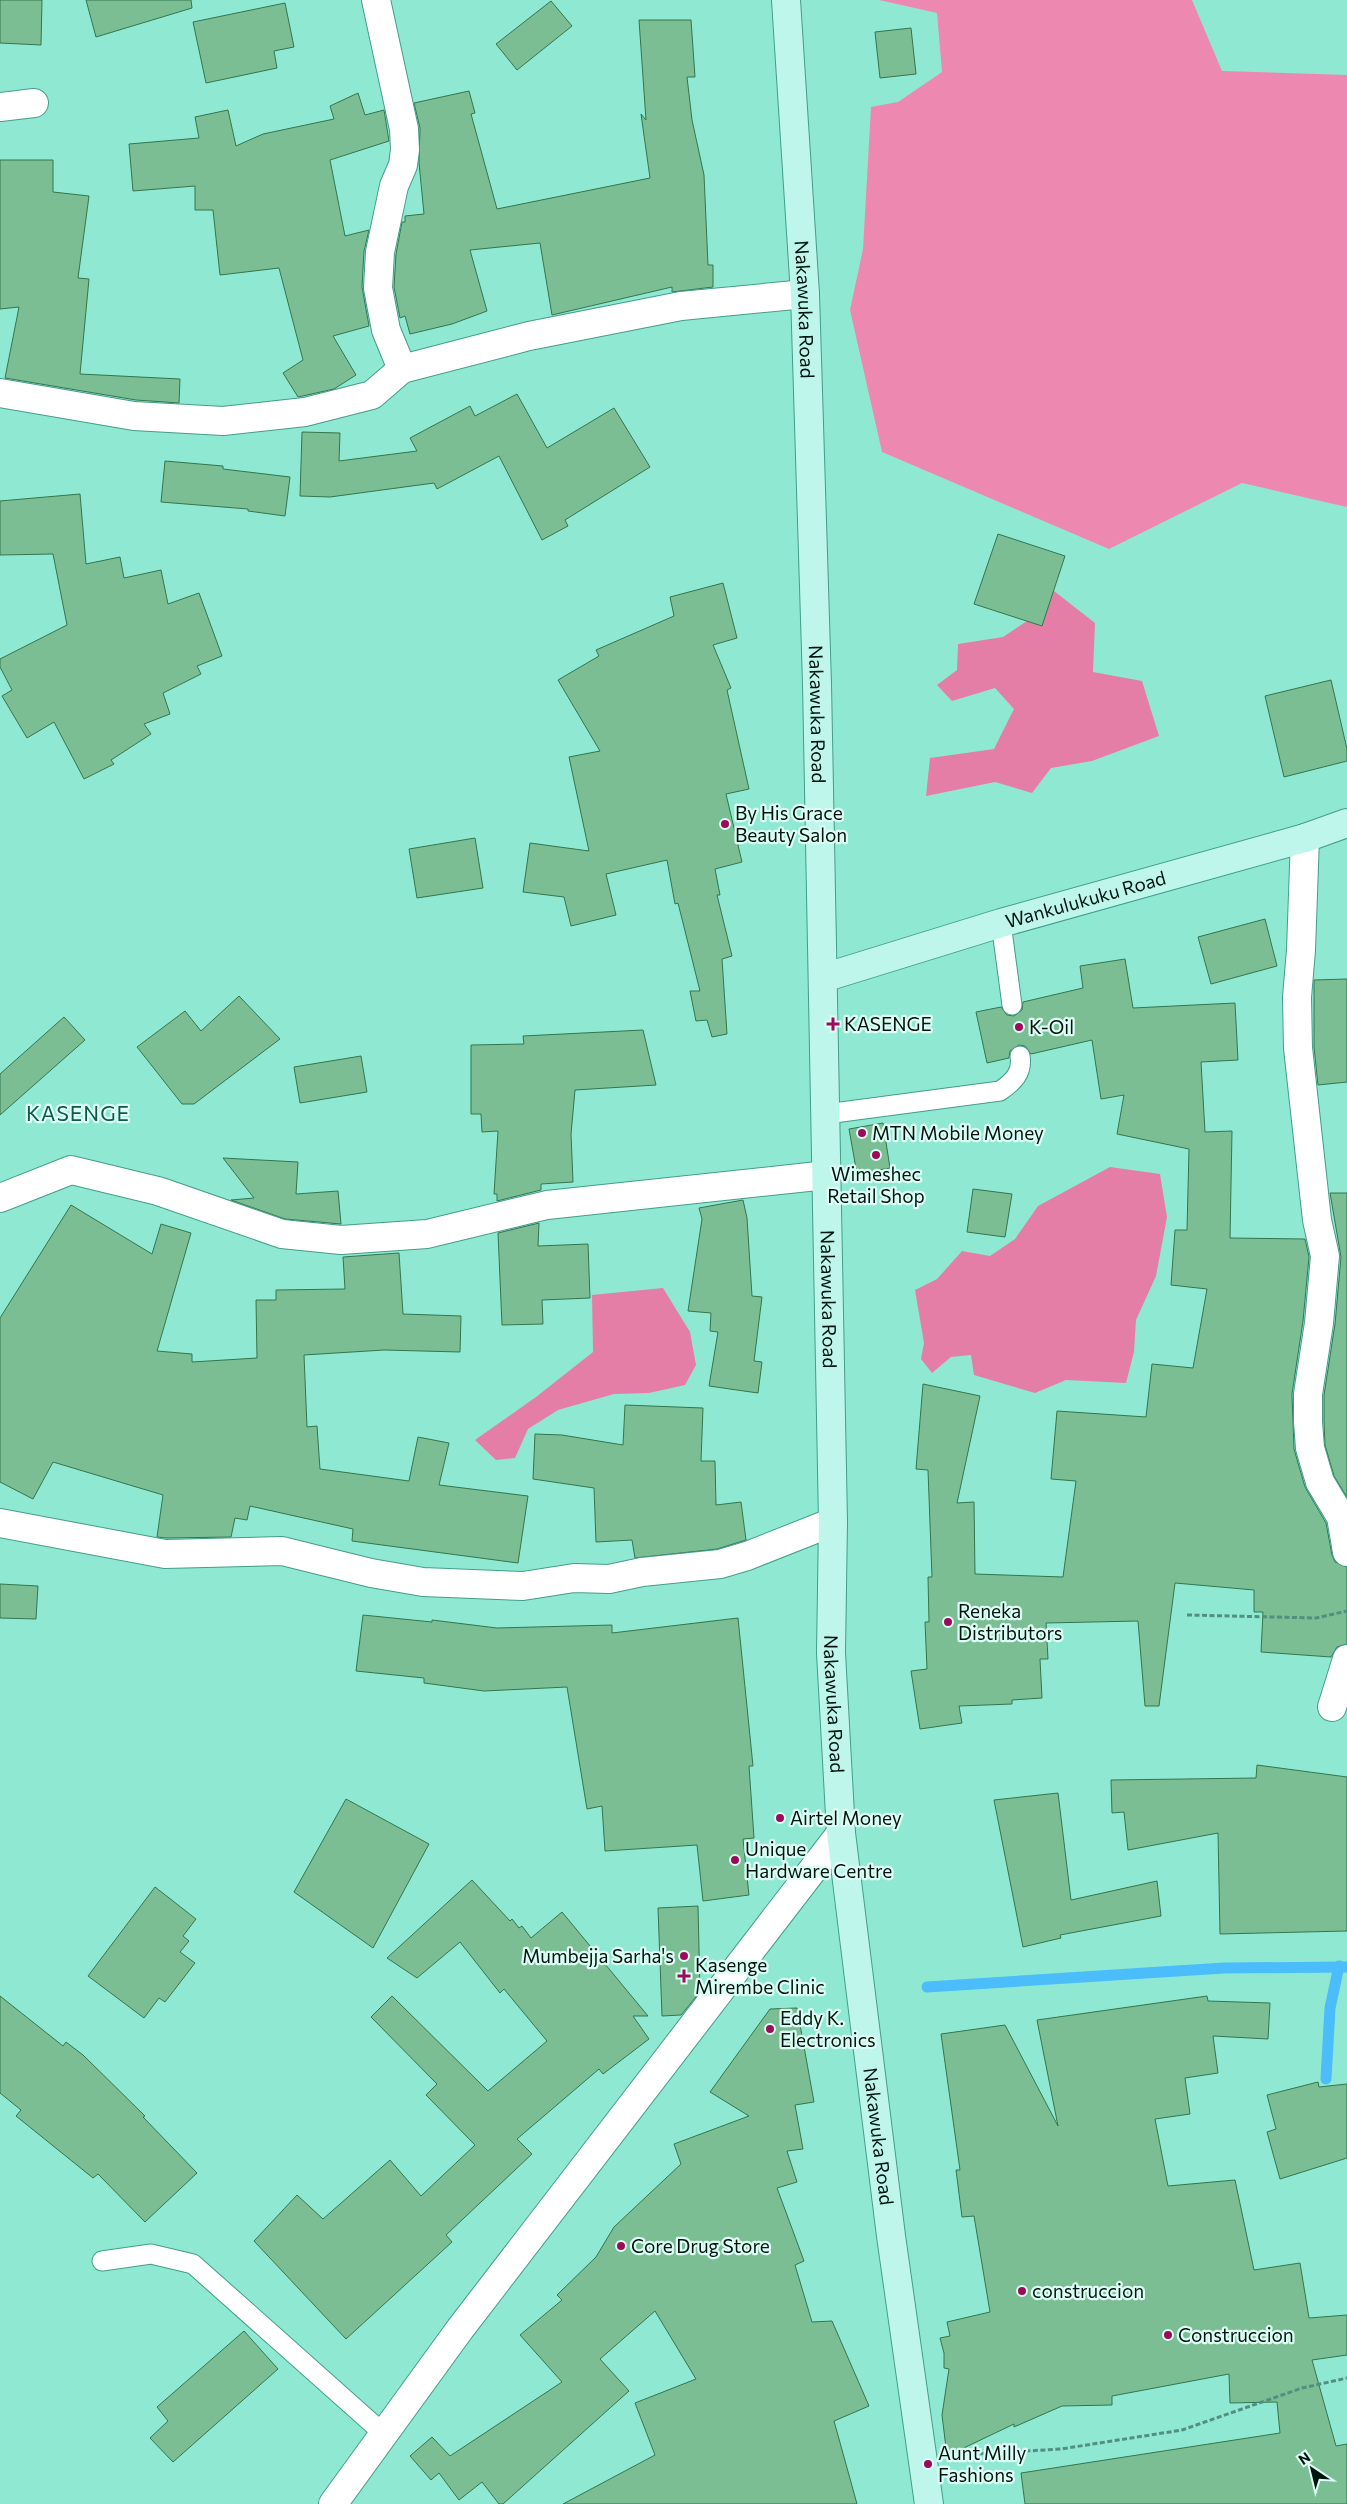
<svg xmlns="http://www.w3.org/2000/svg" width="1347" height="2504" font-family="Commissioner,sans-serif">
  <rect width="100%" height="100%" fill="#8fe9d2"/>
  <!-- green -->
  <polygon fill="#ed89b0" points="879,0 1192,0 1222,71 1347,75 1347,507 1242,483 1109,549 882,452 850,310 863,249 871,107 898,102 942,72 937,13"/>
  <!-- forest -->
  <g fill="#e57ea6">
    <polygon points="1054,591 1095,623 1093,672 1142,681 1159,736 1092,761 1051,768 1032,793 995,782 926,796 930,758 994,749 1014,709 995,688 952,701 937,685 957,670 958,644 1003,637 1027,621"/>
    <polygon points="1110,1167 1160,1174 1167,1217 1156,1276 1136,1320 1134,1352 1126,1383 1066,1380 1035,1393 974,1375 971,1355 951,1357 932,1373 921,1359 924,1343 915,1290 937,1279 962,1251 990,1256 1015,1239 1038,1206"/>
    <polygon points="663,1288 690,1332 696,1365 685,1385 649,1393 614,1394 558,1410 528,1429 515,1458 496,1460 475,1440 536,1397 593,1352 592,1295"/>
  </g>
  <g fill="none" stroke-linecap="round" stroke-linejoin="round">
    <!-- stream -->
    <g stroke="#4bbdfb" stroke-width="11">
      <polyline points="927,1987 1224,1968 1347,1967"/>
      <polyline points="1326,2079 1330,2008 1339,1966"/>
    </g>
  </g>
  <!-- building -->
  <g fill="#7bbe94" stroke="#32764f">
    <polygon points="0,0 42,0 41,45 0,43"/>
    <polygon points="86,0 191,0 192,8 96,37"/>
    <polygon points="551,1 572,26 517,70 496,44"/>
    <polygon points="285,3 294,47 274,51 277,68 206,83 193,22"/>
    <polygon points="639,20 691,20 695,77 687,77 692,120 704,175 708,265 713,265 713,287 672,292 672,287 552,315 540,243 470,250 487,311 452,324 410,334 405,316 400,318 394,287 396,254 402,222 405,222 405,216 424,214 419,163 420,128 414,103 469,91 475,113 471,114 497,209 650,178 641,114 646,120"/>
    <polygon points="911,28 916,74 880,78 875,32"/>
    <polygon points="358,93 365,115 384,110 389,141 330,160 345,236 369,230 364,251 362,287 369,326 333,336 356,375 334,389 298,397 283,373 303,360 279,268 220,275 213,210 195,210 195,186 133,191 129,144 199,138 195,117 228,110 236,146 263,134 334,119 330,106"/>
    <polygon points="0,160 53,160 53,192 89,196 78,278 89,279 80,374 180,379 179,403 136,400 5,378 19,307 0,309"/>
    <polygon points="517,394 547,448 614,408 650,467 565,520 568,526 542,540 499,456 437,489 434,483 330,497 300,496 302,432 340,433 339,461 417,451 410,438 470,406 475,416"/>
    <polygon points="165,461 223,466 223,469 290,477 285,516 248,511 248,509 161,502"/>
    <polygon points="80,494 86,564 120,557 124,578 161,570 168,604 199,593 222,656 197,666 201,674 163,693 170,714 144,724 151,734 111,760 114,764 84,779 54,722 27,738 2,696 12,690 0,667 0,659 67,625 53,554 0,555 0,501"/>
    <polygon points="998,534 1065,556 1042,626 974,604"/>
    <polygon points="723,583 737,638 713,645 731,688 727,690 749,789 726,794 742,862 715,869 720,895 717,895 732,956 722,959 727,1034 712,1037 707,1020 696,1021 690,991 700,991 678,903 675,904 667,860 606,874 616,915 571,926 564,897 523,892 530,843 589,851 569,757 600,751 558,680 599,656 596,650 674,616 670,597"/>
    <polygon points="1331,680 1347,749 1347,761 1284,777 1265,696"/>
    <polygon points="475,838 483,888 417,898 409,849"/>
    <polygon points="1265,919 1277,966 1211,984 1198,937"/>
    <polygon points="1125,959 1133,1008 1235,1003 1238,1060 1201,1062 1205,1132 1232,1131 1230,1238 1305,1239 1309,1257 1303,1321 1292,1394 1294,1449 1305,1487 1326,1523 1332,1555 1335,1562 1347,1567 1347,1644 1337,1647 1331,1657 1261,1652 1263,1612 1254,1612 1254,1590 1175,1583 1159,1706 1145,1706 1138,1621 1046,1623 1048,1659 1040,1659 1042,1698 1012,1700 1012,1704 959,1706 962,1723 920,1729 911,1671 927,1669 925,1622 929,1622 928,1577 932,1577 928,1470 916,1469 923,1384 980,1396 957,1503 974,1502 975,1574 1063,1577 1076,1481 1051,1479 1057,1411 1146,1417 1152,1364 1193,1368 1207,1289 1171,1285 1175,1230 1187,1230 1189,1149 1117,1134 1124,1095 1101,1099 1092,1040 1031,1054 1025,1046 1019,1045 1010,1051 1009,1058 987,1063 976,1012 1001,1007 1007,1015 1014,1016 1022,1010 1023,1002 1083,988 1080,966"/>
    <polygon points="1347,979 1347,1082 1318,1085 1314,1047 1314,980"/>
    <polygon points="239,996 280,1039 194,1104 182,1104 137,1047 185,1011 201,1031"/>
    <polygon points="64,1017 85,1040 0,1115 0,1074"/>
    <polygon points="643,1030 656,1085 575,1090 571,1134 573,1182 541,1184 541,1190 497,1201 497,1194 494,1194 498,1131 482,1132 481,1114 471,1114 471,1045 524,1044 523,1036"/>
    <polygon points="361,1056 367,1092 300,1103 294,1067"/>
    <polygon points="883,1123 890,1168 857,1174 849,1129"/>
    <polygon points="223,1158 298,1162 296,1194 338,1191 341,1224 285,1219 231,1200 254,1198"/>
    <polygon points="973,1189 1012,1194 1005,1237 967,1232"/>
    <polygon points="1330,1193 1347,1193 1347,1497 1334,1476 1325,1445 1324,1421 1324,1395 1335,1324 1341,1257"/>
    <polygon points="743,1200 747,1218 752,1296 762,1297 754,1361 762,1362 758,1393 709,1386 718,1332 710,1331 711,1313 688,1311 702,1219 699,1208"/>
    <polygon points="71,1205 152,1254 161,1224 191,1233 157,1351 192,1354 192,1362 257,1358 256,1300 276,1300 276,1290 345,1289 343,1257 399,1253 403,1314 461,1316 460,1352 384,1350 304,1355 307,1427 317,1426 320,1469 409,1481 418,1437 449,1443 439,1485 528,1496 518,1563 352,1541 353,1529 250,1506 247,1520 235,1518 231,1537 166,1538 157,1537 163,1495 53,1462 33,1499 0,1482 0,1318"/>
    <polygon points="539,1223 538,1246 588,1244 590,1298 542,1300 543,1324 502,1325 498,1233"/>
    <polygon points="625,1405 703,1408 701,1461 715,1461 716,1505 741,1502 746,1540 717,1549 635,1558 632,1540 596,1542 594,1488 533,1479 535,1434 562,1435 623,1445"/>
    <polygon points="0,1584 38,1586 36,1619 0,1618"/>
    <polygon points="363,1615 432,1622 432,1620 497,1628 612,1625 612,1633 738,1618 753,1766 749,1766 754,1838 743,1839 749,1895 703,1901 697,1845 605,1851 602,1806 587,1809 567,1687 484,1691 424,1683 424,1678 356,1671"/>
    <polygon points="1257,1765 1347,1777 1347,1931 1220,1934 1218,1833 1128,1850 1124,1812 1112,1813 1111,1780 1256,1778"/>
    <polygon points="1058,1793 1071,1900 1157,1881 1161,1916 1060,1935 1061,1938 1023,1947 994,1800"/>
    <polygon points="346,1799 429,1844 373,1948 294,1892"/>
    <polygon points="472,1880 510,1921 512,1919 519,1928 522,1926 531,1938 562,1912 648,2016 633,2016 649,2039 603,2074 599,2069 517,2139 532,2154 446,2235 452,2242 346,2339 254,2241 297,2195 323,2219 390,2160 421,2196 475,2145 426,2095 437,2084 371,2017 392,1996 488,2091 547,2041 504,1989 500,1993 460,1942 417,1978 387,1958"/>
    <polygon points="155,1887 196,1919 183,1936 189,1941 180,1952 195,1963 165,2002 159,1998 144,2018 88,1976"/>
    <polygon points="698,1906 700,1992 681,2015 662,2016 658,1908"/>
    <polygon points="0,1996 63,2046 66,2042 83,2055 145,2116 143,2117 197,2173 145,2222 98,2174 93,2178 16,2116 21,2110 0,2093"/>
    <polygon points="1207,1996 1208,2001 1270,2003 1268,2039 1213,2036 1218,2073 1185,2078 1190,2114 1155,2119 1168,2186 1235,2180 1254,2270 1300,2263 1309,2318 1347,2315 1347,2355 1312,2360 1336,2446 1347,2444 1347,2504 1025,2504 1021,2473 1280,2433 1277,2402 1230,2403 1229,2374 1112,2396 1112,2405 1062,2406 1014,2427 1014,2424 947,2456 942,2415 949,2369 944,2368 944,2353 940,2338 950,2336 947,2322 990,2312 974,2216 962,2217 956,2170 960,2170 941,2034 1005,2025 1058,2126 1037,2020"/>
    <polygon points="797,2008 814,2102 795,2105 803,2149 787,2151 797,2182 777,2188 804,2261 795,2265 812,2322 832,2321 869,2406 834,2421 857,2504 563,2504 655,2455 635,2403 696,2379 655,2311 600,2359 629,2391 503,2504 499,2504 482,2482 459,2500 439,2473 431,2480 410,2456 432,2437 450,2456 562,2382 520,2335 562,2300 557,2295 596,2257 614,2227 681,2164 674,2144 749,2116 710,2092 770,2009"/>
    <polygon points="1318,2082 1319,2087 1347,2084 1347,2158 1280,2179 1267,2132 1276,2129 1267,2095"/>
    <polygon points="244,2331 278,2369 173,2462 150,2438 168,2421 157,2407"/>
  </g>
  <g fill="none" stroke-linecap="round" stroke-linejoin="round">
    <!-- service casing -->
    <g stroke="#439e8a" stroke-width="21">
      <g id="service">
        <polyline points="1001,923 1012,1005"/>
        <path d="M826,1114L1000,1091C1013,1082 1023,1073 1020,1056"/>
        <polyline points="102,2261 151,2254 193,2264 384,2434"/>
      </g>
    </g>
    <!-- minor casing -->
    <g stroke="#439e8a" stroke-width="30">
      <g id="minor">
        <polyline points="376,0 404,129 405,150 403,165 394,186 380,252 378,288 386,330 402,369"/>
        <polyline points="0,107 34,103"/>
        <polyline points="0,393 134,416 223,421 305,412 372,395 402,369 529,336 681,306 805,294"/>
        <polyline points="1305,838 1301,950 1297,997 1298,1048 1317,1220 1325,1256 1319,1323 1308,1394 1308,1422 1310,1448 1320,1482 1341,1517 1347,1552"/>
        <polyline points="0,1198 71,1170 158,1191 282,1234 341,1240 427,1234 547,1205 827,1175"/>
        <polyline points="0,1523 165,1554 282,1551 371,1573 423,1582 523,1586 574,1578 609,1579 642,1572 720,1564 747,1556 833,1522"/>
        <polyline points="1332,1707 1347,1659"/>
        <polyline points="333,2504 460,2329 841,1833"/>
      </g>
    </g>
    <!-- secondary casing -->
    <g stroke="#439e8a" stroke-width="30">
      <g id="secondary">
        <path id="s1" d="M786,0L805,294L817,684L833,1522L831,1653L841,1833L891,2236L929,2504"/>
        <path id="s2" d="M823,978L1001,923L1305,838L1347,823"/>
      </g>
    </g>
    <!-- path -->
    <g stroke="#528f7f" stroke-width="3" stroke-dasharray="5 2.5" stroke-linecap="butt">
      <polyline points="1187,1615 1316,1618 1347,1611"/>
      <polyline points="958,2455 1061,2449 1182,2430 1302,2388 1347,2378"/>
    </g>
    <!-- service -->
    <use href="#service" stroke="#fff" stroke-width="19"/>
    <!-- minor -->
    <use href="#minor" stroke="#fff" stroke-width="28"/>
    <!-- secondary -->
    <use href="#secondary" stroke="#bef6ec" stroke-width="28"/>
  </g>
  <!-- markers -->
  <g fill="#9c0b5a" stroke="#dcfef4" stroke-width="2">
    <circle cx="725" cy="824" r="5"/>
    <path d="M830.5 1016.5h5v5h5v5h-5v5h-5v-5h-5v-5h5z"/>
    <circle cx="1019" cy="1027" r="5"/>
    <circle cx="862" cy="1133" r="5"/>
    <circle cx="876" cy="1155" r="5"/>
    <circle cx="948" cy="1622" r="5"/>
    <circle cx="780" cy="1818" r="5"/>
    <circle cx="735" cy="1860" r="5"/>
    <circle cx="684" cy="1956" r="5"/>
    <path d="M681.5 1968.5h5v5h5v5h-5v5h-5v-5h-5v-5h5z"/>
    <circle cx="770" cy="2029" r="5"/>
    <circle cx="621" cy="2246" r="5"/>
    <circle cx="1022" cy="2291" r="5"/>
    <circle cx="1168" cy="2335" r="5"/>
    <circle cx="928" cy="2464" r="5"/>
  </g>
  <g text-anchor="middle" stroke-width="4.5" stroke-linejoin="round" paint-order="stroke">
    <!-- street labels -->
    <g font-size="19" fill="#00150f" stroke="#dcfef4">
      <text dy="7" stroke="none"><textPath href="#s1" startOffset="310">Nakawuka Road</textPath></text>
      <text dy="7" stroke="none"><textPath href="#s1" startOffset="715">Nakawuka Road</textPath></text>
      <text dy="7" stroke="none"><textPath href="#s2" startOffset="274">Wankulukuku Road</textPath></text>
      <text dy="7" stroke="none"><textPath href="#s1" startOffset="1300">Nakawuka Road</textPath></text>
      <text dy="7" stroke="none"><textPath href="#s1" startOffset="1705">Nakawuka Road</textPath></text>
      <text dy="7" stroke="none"><textPath href="#s1" startOffset="2140">Nakawuka Road</textPath></text>
    </g>
    <!-- poi labels -->
    <g font-size="19" fill="#00150f" stroke="#dcfef4" text-anchor="start">
      <text x="735" y="820">By His Grace<tspan x="735" dy="22">Beauty Salon</tspan></text>
      <text x="844" y="1031">KASENGE</text>
      <text x="1029" y="1034">K-Oil</text>
      <text x="872" y="1140">MTN Mobile Money</text>
      <text x="876" y="1181" text-anchor="middle">Wimeshec<tspan x="876" dy="22">Retail Shop</tspan></text>
      <text x="958" y="1618">Reneka<tspan x="958" dy="22">Distributors</tspan></text>
      <text x="790" y="1825">Airtel Money</text>
      <text x="745" y="1856">Unique<tspan x="745" dy="22">Hardware Centre</tspan></text>
      <text x="674" y="1963" text-anchor="end">Mumbejja Sarha's</text>
      <text x="695" y="1972">Kasenge<tspan x="695" dy="22">Mirembe Clinic</tspan></text>
      <text x="780" y="2025">Eddy K.<tspan x="780" dy="22">Electronics</tspan></text>
      <text x="631" y="2253">Core Drug Store</text>
      <text x="1032" y="2298">construccion</text>
      <text x="1178" y="2342">Construccion</text>
      <text x="938" y="2460">Aunt Milly<tspan x="938" dy="22">Fashions</tspan></text>
    </g>
    <!-- quarter labels -->
    <g font-size="21" letter-spacing="1" fill="#0d5a4b" stroke="#dcfef4">
      <text x="78" y="1121">KASENGE</text>
    </g>
  </g>
  <!-- north arrow -->
  <g transform="translate(1312 2469) rotate(325)" stroke="#dcfef4" stroke-width="4" paint-order="stroke">
  <path d="M0-4L9 19L0 12L-9 19Z" fill="#00150f"/>
  <text y="-8" font-size="14" font-weight="bold" text-anchor="middle" fill="#00150f">N</text>
  </g>
</svg>
